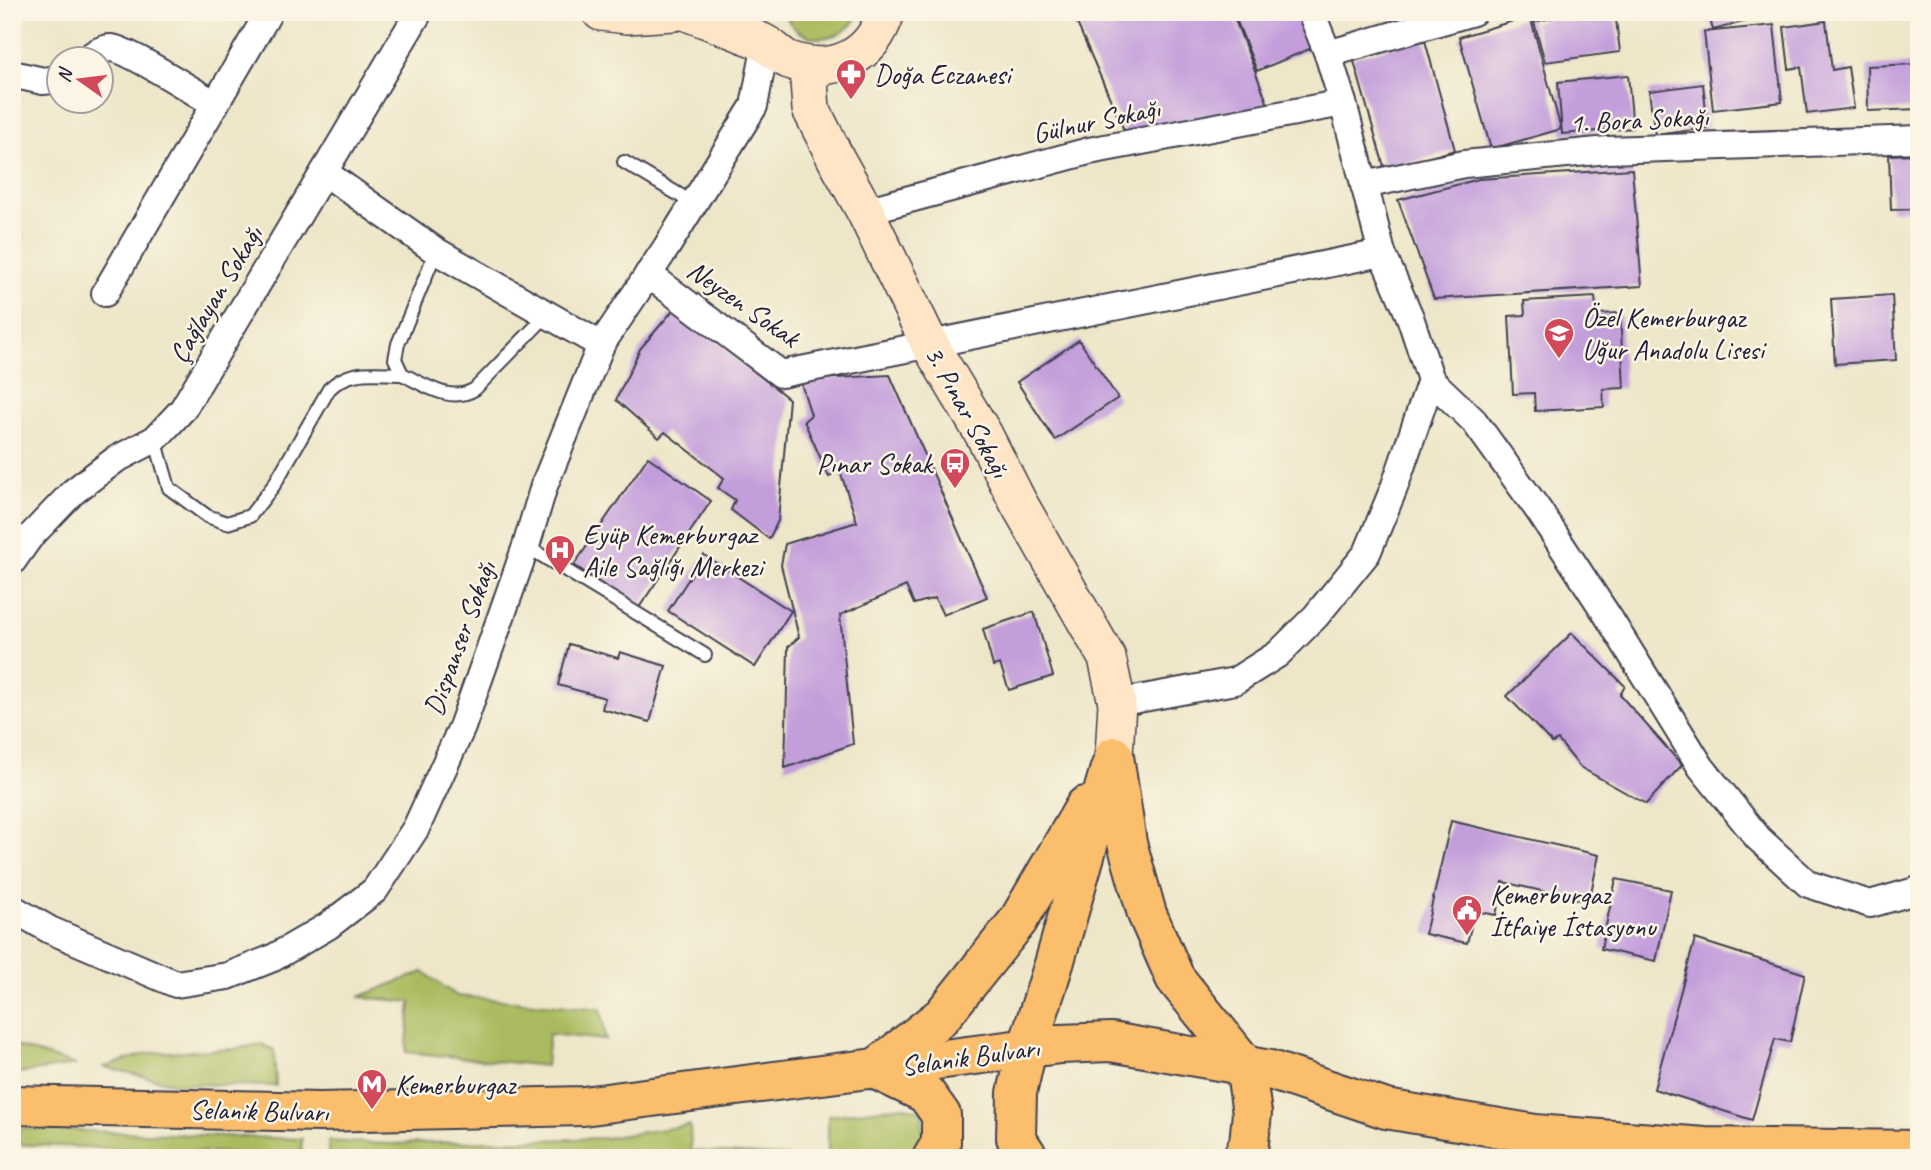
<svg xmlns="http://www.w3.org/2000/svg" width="1931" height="1170" font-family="Caveat,sans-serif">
  <rect width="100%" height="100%" fill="#fcf5e5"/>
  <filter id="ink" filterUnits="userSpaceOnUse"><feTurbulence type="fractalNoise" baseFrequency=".0143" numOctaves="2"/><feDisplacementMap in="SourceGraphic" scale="14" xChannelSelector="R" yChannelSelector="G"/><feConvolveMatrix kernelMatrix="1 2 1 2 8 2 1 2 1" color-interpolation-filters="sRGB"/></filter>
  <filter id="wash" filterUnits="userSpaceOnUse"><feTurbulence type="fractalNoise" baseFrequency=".00686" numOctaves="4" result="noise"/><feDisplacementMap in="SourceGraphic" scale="28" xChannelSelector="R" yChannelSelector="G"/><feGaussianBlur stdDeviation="1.57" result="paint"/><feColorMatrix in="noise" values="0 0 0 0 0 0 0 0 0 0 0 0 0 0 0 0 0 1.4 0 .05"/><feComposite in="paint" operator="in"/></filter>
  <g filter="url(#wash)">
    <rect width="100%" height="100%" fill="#ede6c8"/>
    <!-- green -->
    <g fill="#aabb5f" stroke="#666e4d" stroke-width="2">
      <path d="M784,12H859C845,46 797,47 784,12Z"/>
      <polygon points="423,972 457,996 601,1009 606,1040 549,1034 546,1066 406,1052 411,1002 359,997"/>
      <polygon points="261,1044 274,1050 276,1086 176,1084 104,1067 148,1053 234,1049"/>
      <polygon points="12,1045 76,1065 12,1074"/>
      <polygon points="903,1106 922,1111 923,1144 912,1156 828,1156 828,1116"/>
      <polygon points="690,1125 691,1151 791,1157 328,1157 328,1141 389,1144 605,1138"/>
      <polygon points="12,1128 302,1139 301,1156 12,1144"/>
    </g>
    <g id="blocks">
      <!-- building -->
      <g fill="#c29edb">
        <polygon points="1072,12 1232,12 1269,107 1127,137"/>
        <polygon points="1233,12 1297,12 1312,48 1257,71"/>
        <polygon points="1577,12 1615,12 1620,52 1545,62 1534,22"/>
        <polygon points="1708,12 1777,12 1777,13 1713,30"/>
        <polygon points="1530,16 1561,129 1491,149 1459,37"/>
        <polygon points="1826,21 1832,70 1848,67 1854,108 1807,114 1801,67 1789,69 1784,27"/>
        <polygon points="1774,25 1782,102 1713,110 1704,32"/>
        <polygon points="1424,37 1455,150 1385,170 1353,58"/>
        <polygon points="1919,64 1919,109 1868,111 1867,66"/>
        <polygon points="1628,75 1633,128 1562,134 1558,82"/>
        <polygon points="1703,84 1708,128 1655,135 1649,91"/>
        <polygon points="1919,154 1919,209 1891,210 1889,155"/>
        <polygon points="1632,169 1642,286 1434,299 1398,200 1479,179"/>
        <polygon points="1892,295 1896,360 1835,364 1831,299"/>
        <polygon points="1595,297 1597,314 1620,313 1624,388 1603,389 1604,407 1535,411 1534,393 1513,394 1509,316 1525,315 1524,301"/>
        <polygon points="675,308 789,399 778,521 769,539 731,510 735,500 718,488 724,478 665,432 659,438 616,400 640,349"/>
        <polygon points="1079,340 1118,398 1055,440 1017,382"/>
        <polygon points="890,375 987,597 943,615 935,598 914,604 906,586 840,615 853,744 785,768 788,647 799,637 781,565 785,544 857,522 839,468 829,477 804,421 811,415 800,380"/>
        <polygon points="648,457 711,501 638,609 574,565"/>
        <polygon points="704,555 791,611 755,667 668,611"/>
        <polygon points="1034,612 1053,676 1009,690 1000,664 993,666 983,629"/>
        <polygon points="1572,633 1625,686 1620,695 1682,765 1646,804 1580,767 1558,740 1552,743 1507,696"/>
        <polygon points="569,644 618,658 620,652 666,666 650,722 602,709 605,698 558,685"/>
        <polygon points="1451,821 1599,855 1589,902 1503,882 1496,915 1475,911 1467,943 1425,934"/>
        <polygon points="1616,879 1671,890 1656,961 1601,949"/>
        <polygon points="1695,939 1805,974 1790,1042 1775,1039 1752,1120 1654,1089"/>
      </g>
    </g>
  </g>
  <g filter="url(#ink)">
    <use href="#blocks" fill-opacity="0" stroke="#403f50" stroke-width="2"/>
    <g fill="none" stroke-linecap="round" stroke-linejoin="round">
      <!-- lane casing -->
      <g stroke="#403f50" stroke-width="16">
        <g id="lane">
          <polyline points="624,162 693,203"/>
          <path d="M436,251L398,344L395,359L402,374C425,385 451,404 475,389L547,315"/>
          <path d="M155,439L169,488L207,516L227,523L250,516L274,485L329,389C350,368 374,374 402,374"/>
          <polyline points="526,546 705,655"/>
        </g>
      </g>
      <!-- street casing -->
      <g stroke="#403f50" stroke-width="30">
        <g id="street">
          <polyline points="1328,54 1473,12"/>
          <path d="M86,60C93,54 102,48 111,48C128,49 197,94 215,104"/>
          <polyline points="12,74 43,81 60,79"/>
          <polyline points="324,172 436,251 601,345"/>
          <polyline points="1364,185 1464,164 1608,150 1919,139"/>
          <polyline points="865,211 1089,151 1343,103"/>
          <polyline points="648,274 781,374 1382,253"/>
          <polyline points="105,293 269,12"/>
          <polyline points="1431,380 1474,421 1539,511 1609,618 1701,767 1758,838 1808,884 1870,904 1919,890"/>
          <polyline points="12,562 29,538 73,492 115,460 155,439 183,409 419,12"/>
          <polyline points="1117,703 1235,681 1278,654 1316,616 1367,553 1394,488 1431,380 1410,317 1382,253 1343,103 1328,54 1311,12"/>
          <polyline points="12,908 50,930 176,984 228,976 273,958 328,926 375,890 416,828 462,727 526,546 544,486 601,345 666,248 754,106 766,43"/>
        </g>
      </g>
      <!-- secondary casing -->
      <g stroke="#403f50" stroke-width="40">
        <g id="secondary">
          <polyline points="601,12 627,15 674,12"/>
          <path d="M687,12C712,22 738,31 762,42C772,46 779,56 789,60C834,76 872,57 886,12"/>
          <polyline points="808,66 811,109 836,159 865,211 930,345 984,435 1018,502 1107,658 1117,703 1114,756"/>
        </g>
      </g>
      <!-- primary casing -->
      <g stroke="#403f50" stroke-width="42">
        <g id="primary">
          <polyline points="1114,756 1127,843 1147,914 1175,978 1245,1065 1252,1113 1249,1143 1242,1158"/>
          <polyline points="876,1068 942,1016 1018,921 1085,806"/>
          <polyline points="874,1069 926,1094 941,1115 941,1143 932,1158"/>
          <polyline points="12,1105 319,1112 583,1106 1060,1044 1111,1042 1270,1070 1386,1109 1535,1134 1705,1147 1919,1150"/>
          <polyline points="1029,1158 1016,1138 1017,1093 1027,1049 1054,964 1110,768"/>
        </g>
      </g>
      <!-- lane -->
      <use href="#lane" stroke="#fff" stroke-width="12"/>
      <!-- street -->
      <use href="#street" stroke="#fff" stroke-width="26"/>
      <!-- secondary -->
      <use href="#secondary" stroke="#fde5c5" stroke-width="37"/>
      <!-- primary -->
      <use href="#primary" stroke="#fabe6d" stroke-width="38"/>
    </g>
  </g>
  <!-- icons -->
  <defs>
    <g id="pharmacy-pin" transform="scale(1.575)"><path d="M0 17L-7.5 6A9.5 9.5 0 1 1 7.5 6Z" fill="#d1495b" stroke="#fcf5e5"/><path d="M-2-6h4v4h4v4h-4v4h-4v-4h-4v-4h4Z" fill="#fff"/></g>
    <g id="school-pin" transform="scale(1.575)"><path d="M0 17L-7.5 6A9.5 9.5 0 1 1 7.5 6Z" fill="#d1495b" stroke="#fcf5e5"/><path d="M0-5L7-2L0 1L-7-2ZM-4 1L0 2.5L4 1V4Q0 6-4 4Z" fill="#fff"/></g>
    <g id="bus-pin" transform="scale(1.575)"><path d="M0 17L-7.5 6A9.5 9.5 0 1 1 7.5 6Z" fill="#d1495b" stroke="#fcf5e5"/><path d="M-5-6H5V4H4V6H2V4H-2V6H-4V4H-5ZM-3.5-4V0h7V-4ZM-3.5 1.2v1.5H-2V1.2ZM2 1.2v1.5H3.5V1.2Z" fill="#fff"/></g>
    <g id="hospital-pin" transform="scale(1.575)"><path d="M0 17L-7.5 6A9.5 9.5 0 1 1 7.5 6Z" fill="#d1495b" stroke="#fcf5e5"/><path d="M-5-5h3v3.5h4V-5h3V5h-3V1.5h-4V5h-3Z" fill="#fff"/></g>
    <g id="civic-pin" transform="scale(1.575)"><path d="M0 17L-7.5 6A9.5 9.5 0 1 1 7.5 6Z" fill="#d1495b" stroke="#fcf5e5"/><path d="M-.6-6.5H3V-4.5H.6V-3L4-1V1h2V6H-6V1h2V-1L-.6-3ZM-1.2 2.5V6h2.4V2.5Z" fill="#fff"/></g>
    <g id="metro-pin" transform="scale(1.575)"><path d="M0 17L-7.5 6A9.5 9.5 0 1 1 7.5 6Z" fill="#d1495b" stroke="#fcf5e5"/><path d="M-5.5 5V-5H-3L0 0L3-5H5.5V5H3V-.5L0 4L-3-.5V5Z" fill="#fff"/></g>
  </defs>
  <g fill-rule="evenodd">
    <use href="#pharmacy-pin" x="851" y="74"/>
    <use href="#school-pin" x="1559" y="333"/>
    <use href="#bus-pin" x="955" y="463"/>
    <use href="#hospital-pin" x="560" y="550"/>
    <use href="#civic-pin" x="1467" y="910"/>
    <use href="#metro-pin" x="372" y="1084"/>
  </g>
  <g text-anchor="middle" stroke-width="5" stroke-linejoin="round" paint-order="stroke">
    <!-- poi labels -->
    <g font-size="28" fill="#22223b" stroke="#fcf5e5" text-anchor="start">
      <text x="874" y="84">Doğa Eczanesi</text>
      <text x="1582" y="327">Özel Kemerburgaz<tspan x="1582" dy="32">Uğur Anadolu Lisesi</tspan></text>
      <text x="932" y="473" text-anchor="end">Pınar Sokak</text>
      <text x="583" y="544">Eyüp Kemerburgaz<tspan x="583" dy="32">Aile Sağlığı Merkezi</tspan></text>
      <text x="1490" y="904">Kemerburgaz<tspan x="1490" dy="32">İtfaiye İstasyonu</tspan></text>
      <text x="395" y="1094">Kemerburgaz</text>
    </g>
    <!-- street labels -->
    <g font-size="28" fill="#22223b" stroke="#fcf5e5">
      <text transform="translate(1639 119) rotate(-3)" y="10">1. Bora Sokağı</text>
      <text transform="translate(1096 120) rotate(-12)" y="10">Gülnur Sokağı</text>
      <text transform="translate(215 294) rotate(-59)" y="10">Çağlayan Sokağı</text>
      <text transform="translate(744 303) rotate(35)" y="10">Neyzen Sokak</text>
      <text transform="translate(968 411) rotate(61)" y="10">3. Pınar Sokağı</text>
      <text transform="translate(459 638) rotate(-70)" y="10">Dispanser Sokağı</text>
      <text transform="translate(970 1056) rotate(-8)" y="10">Selanik Bulvarı</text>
      <text transform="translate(259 1110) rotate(1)" y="10">Selanik Bulvarı</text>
    </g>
  </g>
  <!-- margin -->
  <rect width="1931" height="1170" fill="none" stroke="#fcf5e5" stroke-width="42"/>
  <!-- north arrow -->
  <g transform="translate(80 80) rotate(284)"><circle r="33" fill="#fcf5e5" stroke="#a5a1a1" stroke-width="2"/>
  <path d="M0-5L12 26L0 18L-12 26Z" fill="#d1495b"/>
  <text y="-10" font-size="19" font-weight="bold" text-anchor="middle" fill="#22223b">N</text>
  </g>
</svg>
